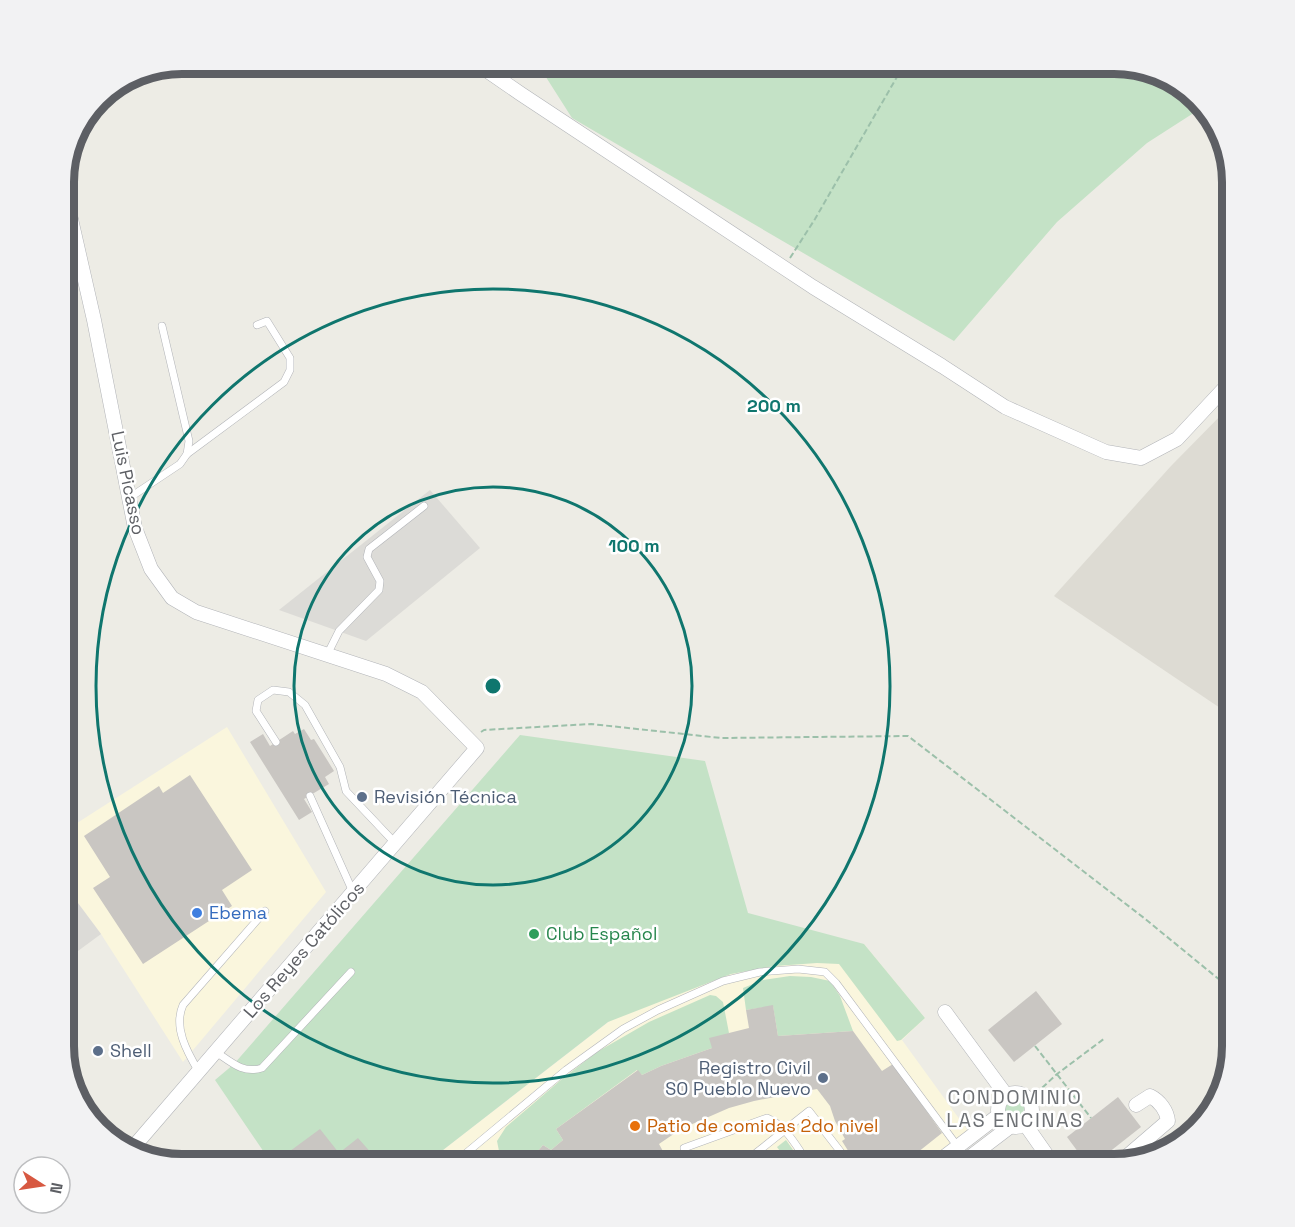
<svg xmlns="http://www.w3.org/2000/svg" width="1295" height="1227" font-family="'Space Grotesk',sans-serif">
  <rect width="100%" height="100%" fill="#edece5"/>
  <!-- commercial -->
  <g fill="#faf6dd">
    <polygon points="227,727 326,892 183,1062 101,934 63,883 63,832"/>
    <polygon points="864,944 925,1018 902,1040 968,1131 925,1164 425,1164 696,954"/>
  </g>
  <!-- industrial -->
  <g fill="#dcdbd7">
    <polygon points="430,490 480,548 366,641 279,610"/>
    <polygon points="63,883 101,934 63,962"/>
  </g>
  <!-- education -->
  <polygon fill="#dddbd3" points="1232,404 1232,716 1054,596 1171,466"/>
  <!-- green -->
  <g fill="#c4e2c6">
    <polygon points="537,63 1121,63 1159,72 1198,98 1203,107 1147,143 1057,222 954,341 572,118"/>
    <polygon points="520,735 705,761 748,913 864,944 925,1018 901,1040 897,1041 839,964 817,963 775,966 731,974 608,1022 425,1164 272,1164 215,1080 234,1064"/>
    <polygon points="790,976 811,977 830,981 840,996 853,1031 778,1036 773,1006 746,1010 743,988 763,980"/>
    <polygon points="710,995 716,996 723,1002 729,1033 712,1048 661,1066 642,1075 637,1070 556,1129 563,1140 551,1150 543,1145 527,1164 513,1164 499,1151 497,1141 506,1127 562,1079 597,1052 649,1022"/>
    <circle cx="1013" cy="1108" r="11"/>
    <polygon points="786,1140 803,1164 789,1164 777,1147"/>
  </g>
  <!-- building -->
  <g fill="#c9c6c2">
    <polygon points="304,729 311,740 314,739 334,771 325,777 329,784 304,799 312,812 299,820 250,742 263,734 270,746 293,731 295,734"/>
    <polygon points="190,775 252,870 222,890 232,906 143,964 93,888 110,877 84,836 159,786 163,793"/>
    <polygon points="1036,991 1062,1024 1014,1062 988,1030"/>
    <polygon points="773,1005 778,1036 853,1031 882,1071 893,1064 942,1133 903,1164 865,1164 857,1154 852,1157 842,1141 845,1139 835,1121 830,1106 817,1089 754,1101 729,1108 681,1129 659,1144 670,1164 527,1164 543,1145 551,1150 563,1140 556,1129 638,1070 642,1075 661,1066 712,1048 709,1038 749,1028 746,1010"/>
    <polygon points="1118,1097 1141,1127 1094,1164 1087,1164 1067,1137"/>
    <polygon points="320,1129 339,1153 358,1138 381,1164 291,1164 286,1154"/>
    <polygon points="238,1152 247,1164 221,1164"/>
  </g>
  <g fill="none" stroke-linecap="round" stroke-linejoin="round">
    <!-- lane casing -->
    <g stroke="#b2b4b8" stroke-width="8">
      <g id="lane">
        <polyline points="1223,390 1232,402"/>
        <polyline points="187,454 284,382 290,370 290,358 267,321 257,325"/>
        <polyline points="129,498 180,464 187,454 189,441 162,326"/>
        <polyline points="327,655 339,631 379,590 380,581 367,557 369,549 424,506"/>
        <polyline points="276,742 256,711 258,700 273,690 289,692 305,705 340,767 346,791 395,843"/>
        <polyline points="310,796 353,892"/>
        <path d="M216,1052C231,1062 243,1074 262,1068L351,972"/>
        <path d="M199,1072C187,1052 173,1027 183,1005L265,911"/>
        <polyline points="453,1164 566,1070 623,1029 658,1010 723,981 760,972 798,969 825,972 836,983 958,1147"/>
        <path d="M689,1164L684,1148L767,1118C787,1126 797,1148 809,1164"/>
        <polyline points="742,1164 809,1111 850,1164"/>
      </g>
    </g>
    <!-- street casing -->
    <g stroke="#b2b4b8" stroke-width="15">
      <g id="street">
        <polyline points="476,63 521,94 813,287 942,366 1005,407 1106,452 1141,458 1177,439 1232,380"/>
        <polyline points="63,184 94,320 135,528 151,569 172,598 196,612 386,674 422,692 477,748 130,1151"/>
        <polyline points="945,1012 1006,1095"/>
        <circle cx="1015" cy="1110" r="17"/>
        <polyline points="1025,1124 1053,1164"/>
        <polyline points="935,1164 999,1115"/>
        <polyline points="961,1164 1011,1126"/>
        <path d="M1118,1164L1168,1121C1167,1111 1160,1101 1150,1096L1136,1105"/>
      </g>
    </g>
    <!-- path -->
    <g stroke="#9cc0aa" stroke-width="2" stroke-dasharray="6 3" stroke-linecap="butt">
      <polyline points="790,258 815,219 905,63"/>
      <polyline points="481,732 484,730 591,724 721,738 908,736 1144,918 1232,990"/>
      <polyline points="1035,1046 1091,1118"/>
      <polyline points="1029,1100 1057,1074 1105,1038"/>
    </g>
    <!-- lane -->
    <use href="#lane" stroke="#fff" stroke-width="7"/>
    <!-- street -->
    <use href="#street" stroke="#fff" stroke-width="14"/>
  </g>
  <!-- distance rings -->
  <g fill="none" stroke="#0f766e" stroke-width="3">
    <circle cx="493" cy="686" r="199"/>
    <circle cx="493" cy="686" r="397"/>
  </g>
  <!-- markers -->
  <g fill="#5c6f8a" stroke="#fff" stroke-width="2">
    <circle cx="362" cy="797" r="6"/>
    <circle cx="98" cy="1051" r="6"/>
    <circle cx="823" cy="1078" r="6"/>
  </g>
  <circle fill="#3f7fe0" stroke="#fff" stroke-width="2" cx="197" cy="913" r="6"/>
  <circle fill="#2e9e5b" stroke="#fff" stroke-width="2" cx="534" cy="934" r="6"/>
  <circle fill="#e8710a" stroke="#fff" stroke-width="2" cx="635" cy="1126" r="6"/>
  <g text-anchor="middle" stroke-width="5" stroke-linejoin="round" paint-order="stroke">
    <!-- street labels -->
    <g font-size="18" fill="#5d5f64" stroke="#fff">
      <text transform="translate(128 483) rotate(78)" y="6">Luis Picasso</text>
      <text transform="translate(304 950) rotate(-49)" y="6">Los Reyes Católicos</text>
    </g>
    <!-- service labels -->
    <g font-size="18" fill="#4e5e75" stroke="#fff" text-anchor="start">
      <text x="374" y="803">Revisión Técnica</text>
      <text x="110" y="1057">Shell</text>
      <text x="811" y="1074" text-anchor="end">Registro Civil<tspan x="811" dy="21">SO Pueblo Nuevo</tspan></text>
    </g>
    <!-- shop labels -->
    <g font-size="18" fill="#366cbe" stroke="#fff" text-anchor="start">
      <text x="209" y="919">Ebema</text>
    </g>
    <!-- leisure labels -->
    <g font-size="18" fill="#27864d" stroke="#fff" text-anchor="start">
      <text x="546" y="940">Club Español</text>
    </g>
    <!-- food labels -->
    <g font-size="18" fill="#c56008" stroke="#fff" text-anchor="start">
      <text x="647" y="1132">Patio de comidas 2do nivel</text>
    </g>
    <!-- neighbourhood labels -->
    <g font-size="20" letter-spacing="1.5" fill="#6e7175" stroke="#fff">
      <text x="1015" y="1104">CONDOMINIO<tspan x="1015" dy="23">LAS ENCINAS</tspan></text>
    </g>
  </g>
  <!-- crop -->
  <path d="M0 0H1295V1227H0ZM182 74H1114A108 108 0 0 1 1222 182V1046A108 108 0 0 1 1114 1154H182A108 108 0 0 1 74 1046V182A108 108 0 0 1 182 74Z" fill="#f2f2f3" fill-rule="evenodd"/>
  <path fill="none" stroke="#5d5f64" stroke-width="8" d="M182 74H1114A108 108 0 0 1 1222 182V1046A108 108 0 0 1 1114 1154H182A108 108 0 0 1 74 1046V182A108 108 0 0 1 182 74Z"/>
  <circle cx="493" cy="686" r="9" fill="#0f766e" stroke="#fff" stroke-width="3"/>
  <g font-size="18" text-anchor="middle" font-weight="bold" fill="#0f766e" stroke="#fff" stroke-width="5" stroke-linejoin="round" paint-order="stroke">
    <text x="774" y="412">200 m</text>
    <text x="634" y="552">100 m</text>
  </g>
  <!-- north arrow -->
  <g transform="translate(42 1185) rotate(102)"><circle r="28" fill="#ffffff" stroke="#bebfc1" stroke-width="1.5"/>
  <path d="M0-4.5L10 22L0 15L-10 22Z" fill="#d75841"/>
  <text y="-9" font-size="16" font-weight="bold" text-anchor="middle" fill="#5d5f64">N</text>
  </g>
</svg>
